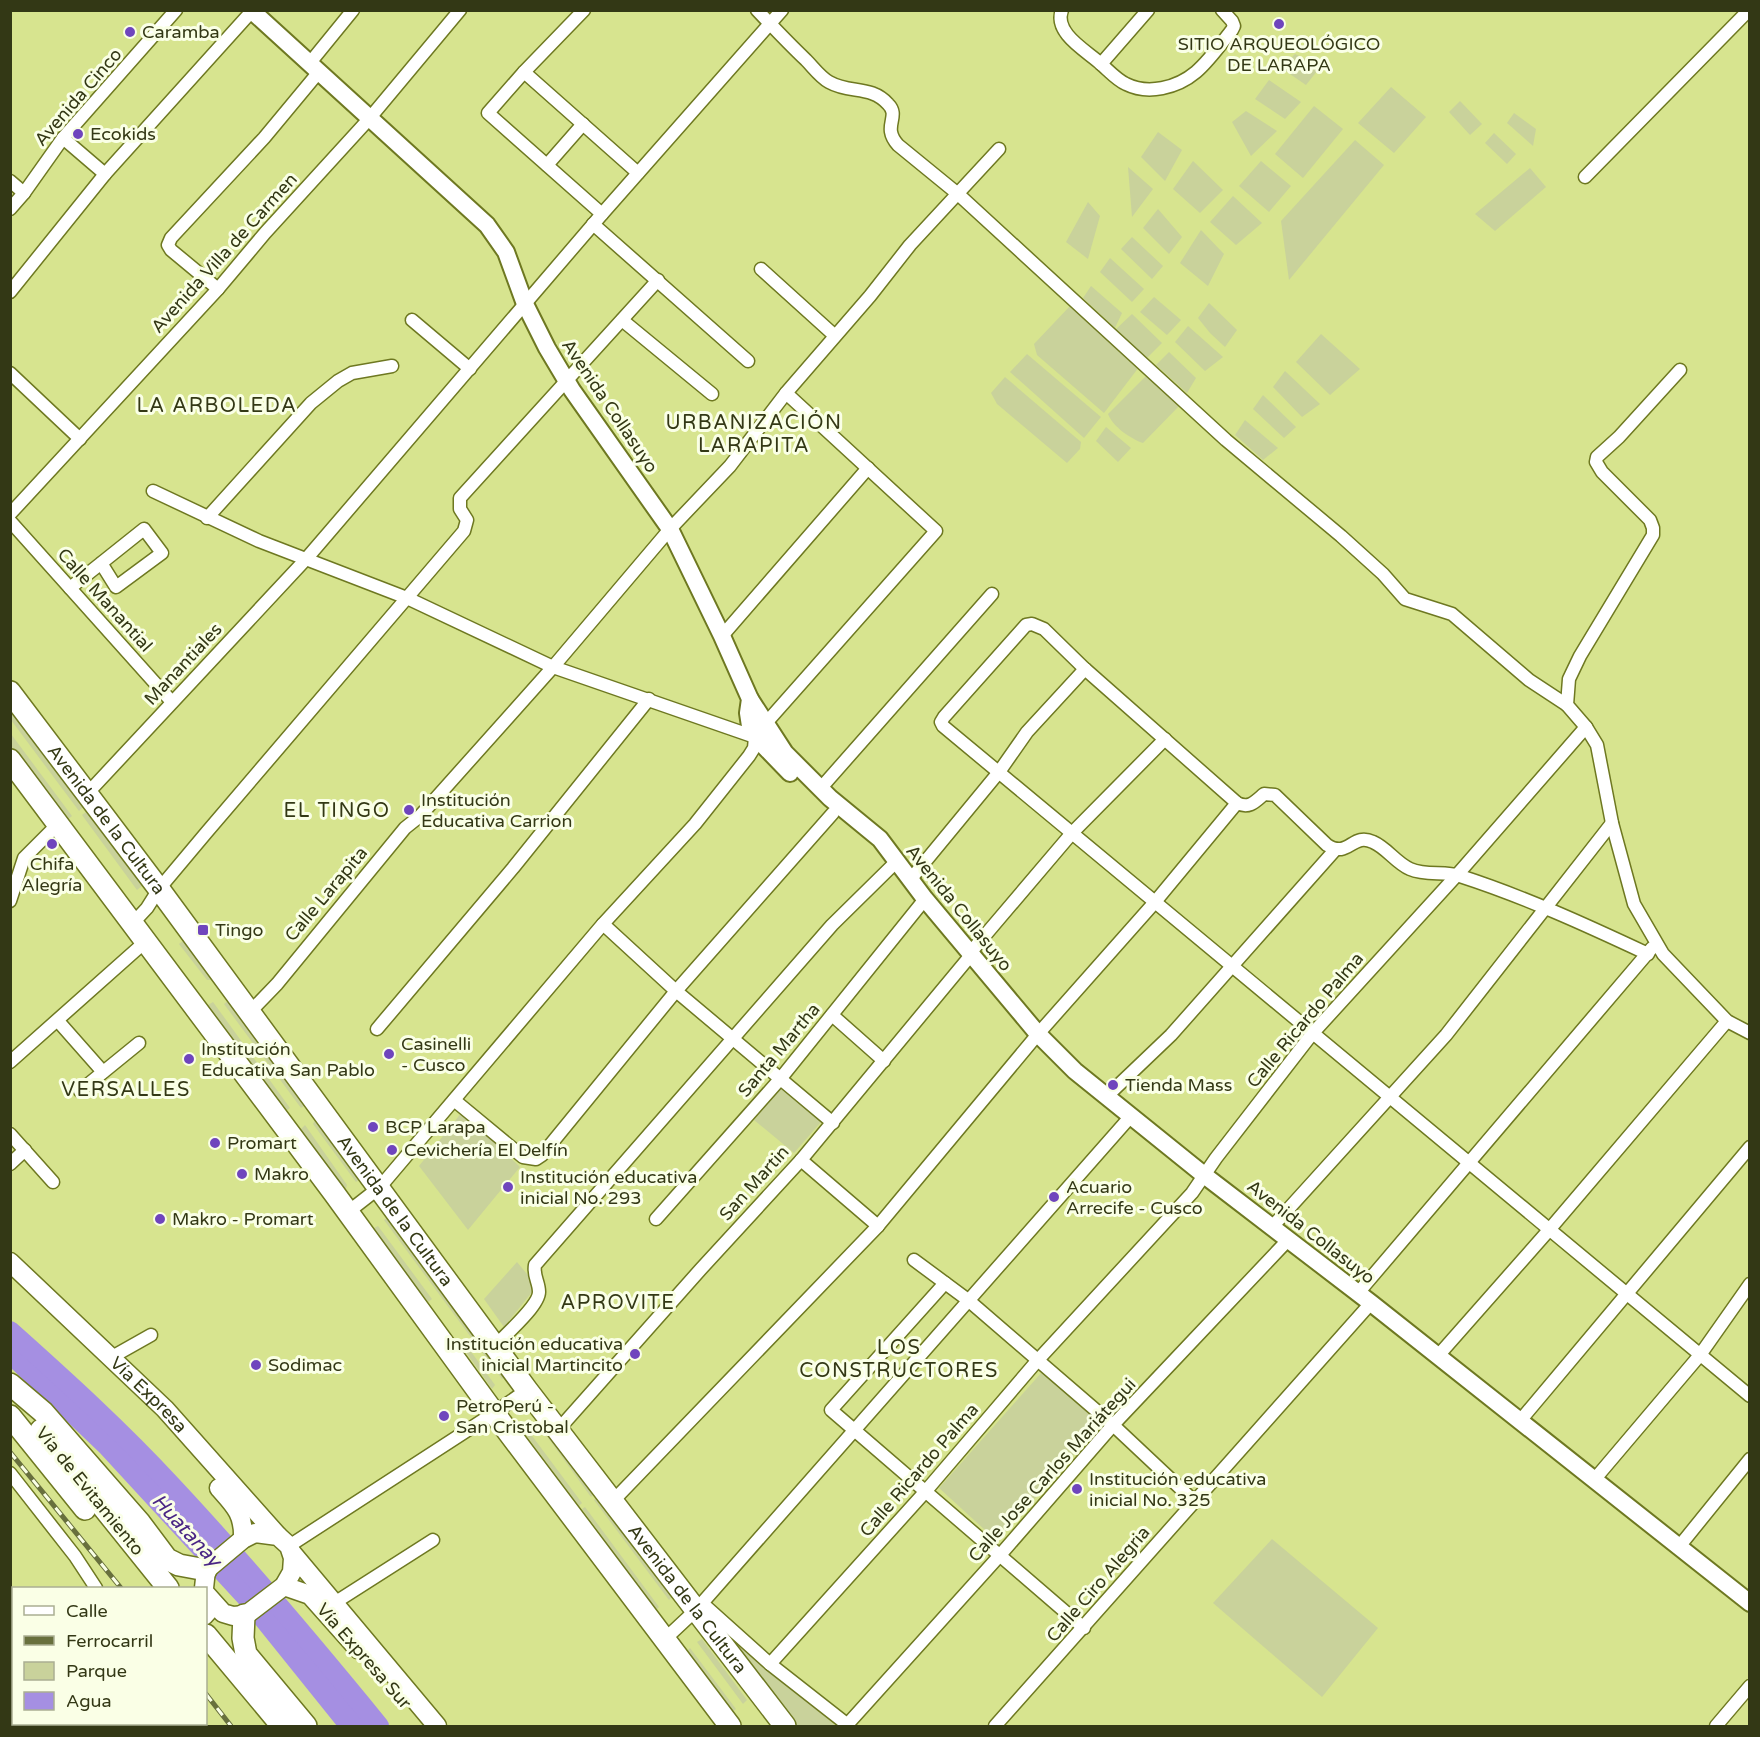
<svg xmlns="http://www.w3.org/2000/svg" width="1760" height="1737" font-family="'Varela Round',sans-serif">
  <rect width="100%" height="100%" fill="#d7e48f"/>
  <!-- green -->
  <g fill="#c9d29b">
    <polygon points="1295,54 1321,66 1306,85 1281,68"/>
    <polygon points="1269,80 1301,102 1285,119 1255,99"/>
    <polygon points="1391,87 1426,117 1394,153 1358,123"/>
    <polygon points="1460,101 1482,124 1470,135 1449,112"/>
    <polygon points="1314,106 1343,129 1303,178 1275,154"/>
    <polygon points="1246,111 1277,131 1251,156 1232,122"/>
    <polygon points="1514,113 1536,129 1533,146 1507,123"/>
    <polygon points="1158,132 1182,150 1165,181 1141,157"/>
    <polygon points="1494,133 1516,154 1507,164 1485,143"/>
    <polygon points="1355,140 1384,165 1289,280 1281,221"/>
    <polygon points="1193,161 1223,190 1200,213 1173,189"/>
    <polygon points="1261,161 1291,186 1269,212 1239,186"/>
    <polygon points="1128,167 1153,189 1132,217"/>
    <polygon points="1530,168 1546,187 1495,231 1475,214"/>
    <polygon points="1233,196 1262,223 1236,245 1210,222"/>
    <polygon points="1088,202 1100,216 1088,259 1066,242"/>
    <polygon points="1158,209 1182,237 1169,254 1143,228"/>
    <polygon points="1201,230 1224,254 1208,286 1180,263"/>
    <polygon points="1132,237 1163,266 1152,279 1121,249"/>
    <polygon points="1110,258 1144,289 1132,302 1100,272"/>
    <polygon points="1091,286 1122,313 1115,328 1083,298"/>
    <polygon points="1154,297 1181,320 1167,335 1140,312"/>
    <polygon points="1209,303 1237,330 1225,347 1210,333 1198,318"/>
    <polygon points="1071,305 1139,367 1104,413 1037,355 1034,344"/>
    <polygon points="1132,314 1162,343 1146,359 1114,331"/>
    <polygon points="1188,326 1223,357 1205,371 1175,342"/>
    <polygon points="1321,334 1360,369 1330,395 1296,362"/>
    <polygon points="1169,352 1196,378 1187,393 1156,365"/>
    <polygon points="1027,354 1101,417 1084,438 1010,372"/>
    <polygon points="1285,371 1320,404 1302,417 1273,387"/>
    <path d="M1147,375L1181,404L1143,443C1131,439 1113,427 1108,414Z"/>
    <polygon points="1005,377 1081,442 1080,449 1067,463 997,404 991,393"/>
    <polygon points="1263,395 1296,427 1284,438 1253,409"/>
    <polygon points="1245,420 1278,448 1263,460 1235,435"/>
    <polygon points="1106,427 1131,448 1118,462 1096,441"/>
    <polygon points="10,707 83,807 79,811 11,720"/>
    <polygon points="11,734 72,816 67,820 11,746"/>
    <polygon points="86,812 143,885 137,890 82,815"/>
    <polygon points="184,940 213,980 207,980 179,944"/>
    <polygon points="229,1000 361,1178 356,1182 313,1124 315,1120 304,1106 301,1108 224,1004"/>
    <polygon points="213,1002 290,1108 286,1111 208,1005"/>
    <polygon points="781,1086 822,1121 794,1153 754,1120"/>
    <polygon points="462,1112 520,1167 468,1230 419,1166"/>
    <polygon points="305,1125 347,1185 345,1192 300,1130"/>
    <polygon points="389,1216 507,1375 502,1379 384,1220"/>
    <polygon points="378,1226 432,1299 428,1302 372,1229"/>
    <polygon points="517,1262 537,1286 504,1327 484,1299"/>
    <polygon points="467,1346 495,1385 492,1389 463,1348"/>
    <polygon points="1042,1372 1100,1421 1079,1446 1079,1449 997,1541 939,1488"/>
    <polygon points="536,1415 595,1493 591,1497 533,1417"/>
    <polygon points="524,1425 582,1503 579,1506 520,1427"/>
    <polygon points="597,1497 672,1597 669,1600 594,1500"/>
    <polygon points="585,1507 659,1607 656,1610 582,1509"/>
    <polygon points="1272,1539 1378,1628 1322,1697 1213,1603"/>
    <polygon points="702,1639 747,1700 743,1704 697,1642"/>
    <polygon points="729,1641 739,1643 836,1726 796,1726"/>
    <polygon points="690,1648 736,1709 732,1712 687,1651"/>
  </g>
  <!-- water -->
  <path fill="#a58fe2" d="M10,1331C66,1381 121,1431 171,1485C244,1563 312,1644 379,1726H337L239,1604L100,1453L11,1368Z"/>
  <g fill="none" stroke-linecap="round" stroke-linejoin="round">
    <!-- river -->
    <path stroke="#a58fe2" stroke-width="20" d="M10,1331C66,1381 121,1431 171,1485C244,1563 312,1644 379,1726"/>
    <!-- street casing -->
    <g stroke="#6e7821" stroke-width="15">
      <g id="street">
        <polyline points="584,10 524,72 488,113 602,214"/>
        <path d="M757,10C773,27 789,44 806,60C813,67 820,77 829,82C850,94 871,85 888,104C901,117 881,126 898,145L958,194L1226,440L1341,536L1383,574L1405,599L1452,614L1529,680L1567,705"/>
        <path d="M1062,10C1053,33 1087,51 1101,64L1148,10"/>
        <polyline points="309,64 353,10"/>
        <path d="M1101,64C1109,71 1117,80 1126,84C1148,95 1177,88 1196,72C1209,61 1221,44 1232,30L1234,26L1232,21L1222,10"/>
        <polyline points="524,72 638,173"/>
        <polyline points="63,138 105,174"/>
        <polyline points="547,165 583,124"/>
        <polyline points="1585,177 1749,10"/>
        <polyline points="10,181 24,193"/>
        <polyline points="10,209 24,193 63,138 176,10"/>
        <polyline points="593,224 748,361"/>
        <polyline points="761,269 834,335"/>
        <polyline points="218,289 171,250 168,245 171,238 264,138 318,73"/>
        <polyline points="10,292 105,174 252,11"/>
        <polyline points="412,320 470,369"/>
        <polyline points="622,320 712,394"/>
        <polyline points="1680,370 1619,437 1597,457 1596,462 1602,472 1650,520 1653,528 1653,535 1580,656 1569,679 1567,705 1586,727 1597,745 1612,823 1634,904 1663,954 1727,1021 1750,1033"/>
        <polyline points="10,373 80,439"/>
        <polyline points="153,491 259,541 407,598 553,667 755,737"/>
        <polyline points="10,514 218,289 265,233 369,119 460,10"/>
        <polyline points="207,518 311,403 338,381 352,373 392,366"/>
        <polyline points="10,521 172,702"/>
        <polyline points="70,588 144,529 162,553 116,587 101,563"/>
        <polyline points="722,636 868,468"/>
        <polyline points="820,789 992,594"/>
        <polyline points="86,795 307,558 602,214 782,10"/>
        <polyline points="910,880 999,772 1027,732 1085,669"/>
        <polyline points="10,901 24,858 58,824"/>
        <polyline points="133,923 147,908 159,889 206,833 464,531 467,520 460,509 460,498 658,280"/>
        <polyline points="603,924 676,991 833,1123"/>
        <polyline points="970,953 1072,833 1165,739"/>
        <path d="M1648,954C1586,925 1525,897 1460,876C1444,871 1426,876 1410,869C1396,863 1387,848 1373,842C1352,832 1349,859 1327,845L1275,795L1264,794C1255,802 1249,809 1237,803L1085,669L1044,629L1032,624L1026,625L944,717L941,722L943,726L1750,1396"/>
        <polyline points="249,1013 277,984 405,828 420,816 553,667 670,529 730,466 786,393 870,296 910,245 999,149"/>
        <polyline points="832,1015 884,1061"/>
        <polyline points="58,1021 103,1072"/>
        <polyline points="377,1029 513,868 649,699"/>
        <polyline points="10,1062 145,942"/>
        <polyline points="80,1091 139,1043"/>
        <polyline points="1106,1097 1171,1035 1335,850"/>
        <polyline points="454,1100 523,1157 536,1159 542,1155 676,991 833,813"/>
        <polyline points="10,1134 53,1182"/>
        <polyline points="801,1160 878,1226"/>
        <polyline points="10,1164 25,1150"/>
        <polyline points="348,1212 380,1187 603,924 695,824 749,756 754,748 755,737 766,723 936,531 786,393"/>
        <polyline points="656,1219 781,1078 925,899"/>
        <polyline points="1273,1226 1446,1035 1612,823"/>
        <polyline points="914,1260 968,1300 1113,1425 1195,1502"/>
        <polyline points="945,1283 831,1410 1084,1628"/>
        <polyline points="1358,1293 1652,948"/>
        <path d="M495,1346C505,1335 539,1306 539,1292C539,1282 533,1276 535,1265L832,925L896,862"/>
        <polyline points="112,1357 151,1335"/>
        <polyline points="1437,1357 1549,1230 1727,1021"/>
        <polyline points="1519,1422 1750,1147"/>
        <polyline points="558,1430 700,1270 801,1160 971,955"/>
        <polyline points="10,1473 75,1556 96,1588"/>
        <polyline points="1594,1480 1700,1355 1750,1284"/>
        <polyline points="613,1501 878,1226 1038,1034 1155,902 1237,803"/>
        <polyline points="289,1546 494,1413 527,1390"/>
        <polyline points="1678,1548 1750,1459"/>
        <polyline points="702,1603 770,1664 849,1726"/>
        <polyline points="328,1607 433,1540"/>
        <polyline points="206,1618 216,1607"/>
        <polyline points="665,1639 696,1610 1131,1116"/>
        <polyline points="770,1664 925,1492 1037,1361 1192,1193 1216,1158 1312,1034 1457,875 1586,727"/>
        <polyline points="85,1726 89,1724"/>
        <polyline points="846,1726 1001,1554 1113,1425 1288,1240"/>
        <polyline points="995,1726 1371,1303"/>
        <polyline points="1716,1726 1750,1686"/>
      </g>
    </g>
    <!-- secondary casing -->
    <g stroke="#6e7821" stroke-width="20">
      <g id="secondary">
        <polyline points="251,10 487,225 506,252 525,304 547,348 572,390 670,529 722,636 750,699 748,713 750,726 760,742 790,773"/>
        <polyline points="750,699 785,753 830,798 880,839 925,899 1038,1034 1075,1071 1204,1175 1371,1303 1750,1603"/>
        <polyline points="10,1695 14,1693"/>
        <polyline points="193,1724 195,1726"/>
      </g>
    </g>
    <!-- primary casing -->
    <g stroke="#6e7821" stroke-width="21">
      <g id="primary">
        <path id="s1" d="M10,1262L165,1409L278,1536"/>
        <path d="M219,1488C235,1506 244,1514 243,1539"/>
        <polyline points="292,1553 437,1726"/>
        <polyline points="284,1586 310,1595 358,1649"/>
        <polyline points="204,1588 206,1570 243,1539 255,1533 278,1536 289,1546 293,1558 292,1572 284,1586 246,1615 233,1616 223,1613 206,1594"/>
      </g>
    </g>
    <!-- highway casing -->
    <g stroke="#6e7821" stroke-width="24">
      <g id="highway">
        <path id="s2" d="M10,692L159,889L527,1390L785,1726"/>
        <polyline points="10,760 334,1193 494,1413 730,1726"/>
        <polyline points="10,1384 43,1412 140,1523 167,1559 179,1565 206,1570"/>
        <polyline points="10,1416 85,1509"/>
        <polyline points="41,1430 168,1588"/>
        <polyline points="244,1615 243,1638 246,1654 306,1726"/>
        <polyline points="206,1635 282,1726"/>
      </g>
    </g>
    <!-- street -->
    <use href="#street" stroke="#fff" stroke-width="12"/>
    <!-- secondary -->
    <use href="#secondary" stroke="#fff" stroke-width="16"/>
    <!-- primary -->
    <use href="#primary" stroke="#fff" stroke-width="18"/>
    <!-- highway -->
    <use href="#highway" stroke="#fff" stroke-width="21"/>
    <!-- rail casing -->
    <g stroke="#68703d" stroke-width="5">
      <g id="rail">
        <polyline points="10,1452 121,1588"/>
        <polyline points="206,1694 231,1726"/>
      </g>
    </g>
    <!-- rail -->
    <use href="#rail" stroke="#faffe6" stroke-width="3" stroke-dasharray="9" stroke-linecap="butt"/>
  </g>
  <!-- markers -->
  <g fill="#6f45bd" stroke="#faffe6" stroke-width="2">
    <circle cx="1279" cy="24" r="6"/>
    <circle cx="130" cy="32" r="6"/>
    <circle cx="78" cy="134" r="6"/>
    <circle cx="409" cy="810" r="6"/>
    <circle cx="52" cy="844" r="6"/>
    <rect x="197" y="924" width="12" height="12" rx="3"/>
    <circle cx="389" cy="1054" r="6"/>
    <circle cx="189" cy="1059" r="6"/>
    <circle cx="1113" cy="1085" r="6"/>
    <circle cx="373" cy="1127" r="6"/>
    <circle cx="215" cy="1143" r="6"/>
    <circle cx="392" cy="1150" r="6"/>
    <circle cx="242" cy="1174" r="6"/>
    <circle cx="508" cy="1187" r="6"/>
    <circle cx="1054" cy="1197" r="6"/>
    <circle cx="160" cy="1219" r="6"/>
    <circle cx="635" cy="1354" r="6"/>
    <circle cx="256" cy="1365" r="6"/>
    <circle cx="444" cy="1416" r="6"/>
    <circle cx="1077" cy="1489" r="6"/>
  </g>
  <g text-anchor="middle" stroke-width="6" stroke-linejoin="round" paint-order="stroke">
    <!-- poi labels -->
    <g font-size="18" fill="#333815" stroke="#faffe6" text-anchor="start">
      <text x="142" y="38">Caramba</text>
      <text x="1279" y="50" text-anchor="middle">SITIO ARQUEOLÓGICO<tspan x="1279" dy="21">DE LARAPA</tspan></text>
      <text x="90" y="140">Ecokids</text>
      <text x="421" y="806">Institución<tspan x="421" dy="21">Educativa Carrion</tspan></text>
      <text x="52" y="870" text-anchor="middle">Chifa<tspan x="52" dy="21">Alegría</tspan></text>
      <text x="215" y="936">Tingo</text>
      <text x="401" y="1050">Casinelli<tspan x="401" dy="21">- Cusco</tspan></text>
      <text x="201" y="1055">Institución<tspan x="201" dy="21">Educativa San Pablo</tspan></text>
      <text x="1125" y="1091">Tienda Mass</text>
      <text x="385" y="1133">BCP Larapa</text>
      <text x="227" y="1149">Promart</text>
      <text x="404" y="1156">Cevichería El Delfín</text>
      <text x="254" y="1180">Makro</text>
      <text x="520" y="1183">Institución educativa<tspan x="520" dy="21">inicial No. 293</tspan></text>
      <text x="1066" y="1193">Acuario<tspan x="1066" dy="21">Arrecife - Cusco</tspan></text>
      <text x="172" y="1225">Makro - Promart</text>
      <text x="623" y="1350" text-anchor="end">Institución educativa<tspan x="623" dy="21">inicial Martincito</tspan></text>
      <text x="268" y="1371">Sodimac</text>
      <text x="456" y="1412">PetroPerú -<tspan x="456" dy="21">San Cristobal</tspan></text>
      <text x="1089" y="1485">Institución educativa<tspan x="1089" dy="21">inicial No. 325</tspan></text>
    </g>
    <!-- street labels -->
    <g font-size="18" fill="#333815" stroke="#faffe6">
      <text transform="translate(78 97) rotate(-49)" y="6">Avenida Cinco</text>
      <text transform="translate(224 253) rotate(-48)" y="6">Avenida Villa de Carmen</text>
      <text transform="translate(610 406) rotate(56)" y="6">Avenida Collasuyo</text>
      <text transform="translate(105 600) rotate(48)" y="6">Calle Manantial</text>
      <text transform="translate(183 664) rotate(-47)" y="6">Manantiales</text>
      <text dy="6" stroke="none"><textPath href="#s2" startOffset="160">Avenida de la Cultura</textPath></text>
      <text transform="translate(326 894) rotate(-50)" y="6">Calle Larapita</text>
      <text transform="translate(959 908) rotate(51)" y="6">Avenida Collasuyo</text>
      <text transform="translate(1305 1020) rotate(-50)" y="6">Calle Ricardo Palma</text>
      <text transform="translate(779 1050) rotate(-50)" y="6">Santa Martha</text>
      <text transform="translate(754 1183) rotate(-48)" y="6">San Martin</text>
      <text dy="6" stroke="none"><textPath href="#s2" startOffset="646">Avenida de la Cultura</textPath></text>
      <text transform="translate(1311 1232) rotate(38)" y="6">Avenida Collasuyo</text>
      <text dy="6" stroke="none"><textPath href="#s1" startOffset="192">Vía Expresa</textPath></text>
      <text transform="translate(919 1470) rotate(-49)" y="6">Calle Ricardo Palma</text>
      <text transform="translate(1052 1470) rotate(-48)" y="6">Calle Jose Carlos Mariátegui</text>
      <text transform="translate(90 1491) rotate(51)" y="6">Vía de Evitamiento</text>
      <text transform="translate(1098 1584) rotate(-49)" y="6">Calle Ciro Alegria</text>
      <text dy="6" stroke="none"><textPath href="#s2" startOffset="1132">Avenida de la Cultura</textPath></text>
      <text transform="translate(364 1656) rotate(49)" y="6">Vía Expresa Sur</text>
    </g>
    <!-- neighbourhood labels -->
    <g font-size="20" letter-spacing="1.5" fill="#333815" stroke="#faffe6">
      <text x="217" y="412">LA ARBOLEDA</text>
      <text x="754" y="429">URBANIZACIÓN<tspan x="754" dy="23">LARAPITA</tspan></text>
      <text x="337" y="817">EL TINGO</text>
      <text x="126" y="1096">VERSALLES</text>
      <text x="618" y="1309">APROVITE</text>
      <text x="899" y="1354">LOS<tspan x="899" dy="23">CONSTRUCTORES</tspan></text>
    </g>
    <!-- water labels -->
    <g font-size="20" font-style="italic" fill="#4a2685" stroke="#faffe6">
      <text transform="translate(187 1530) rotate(47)" y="7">Huatanay</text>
    </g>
  </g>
  <!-- border -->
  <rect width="1760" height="1737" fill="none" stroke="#333815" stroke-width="24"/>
  <!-- legend -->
  <rect x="12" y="1587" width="195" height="138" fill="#faffe6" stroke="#aaaf92" stroke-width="1.5"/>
  <rect x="24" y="1606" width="30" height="9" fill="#ffffff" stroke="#aaaf92" stroke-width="1.5"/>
  <text x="66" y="1617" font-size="18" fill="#333815">Calle</text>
  <rect x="24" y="1636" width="30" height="9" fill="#68703d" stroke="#aaaf92" stroke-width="1.5"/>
  <text x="66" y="1647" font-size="18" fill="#333815">Ferrocarril</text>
  <rect x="24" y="1662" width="30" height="18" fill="#c9d29b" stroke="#aaaf92" stroke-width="1.5"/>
  <text x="66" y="1677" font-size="18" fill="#333815">Parque</text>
  <rect x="24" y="1692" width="30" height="18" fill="#a58fe2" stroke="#aaaf92" stroke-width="1.5"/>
  <text x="66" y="1707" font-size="18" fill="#333815">Agua</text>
</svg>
